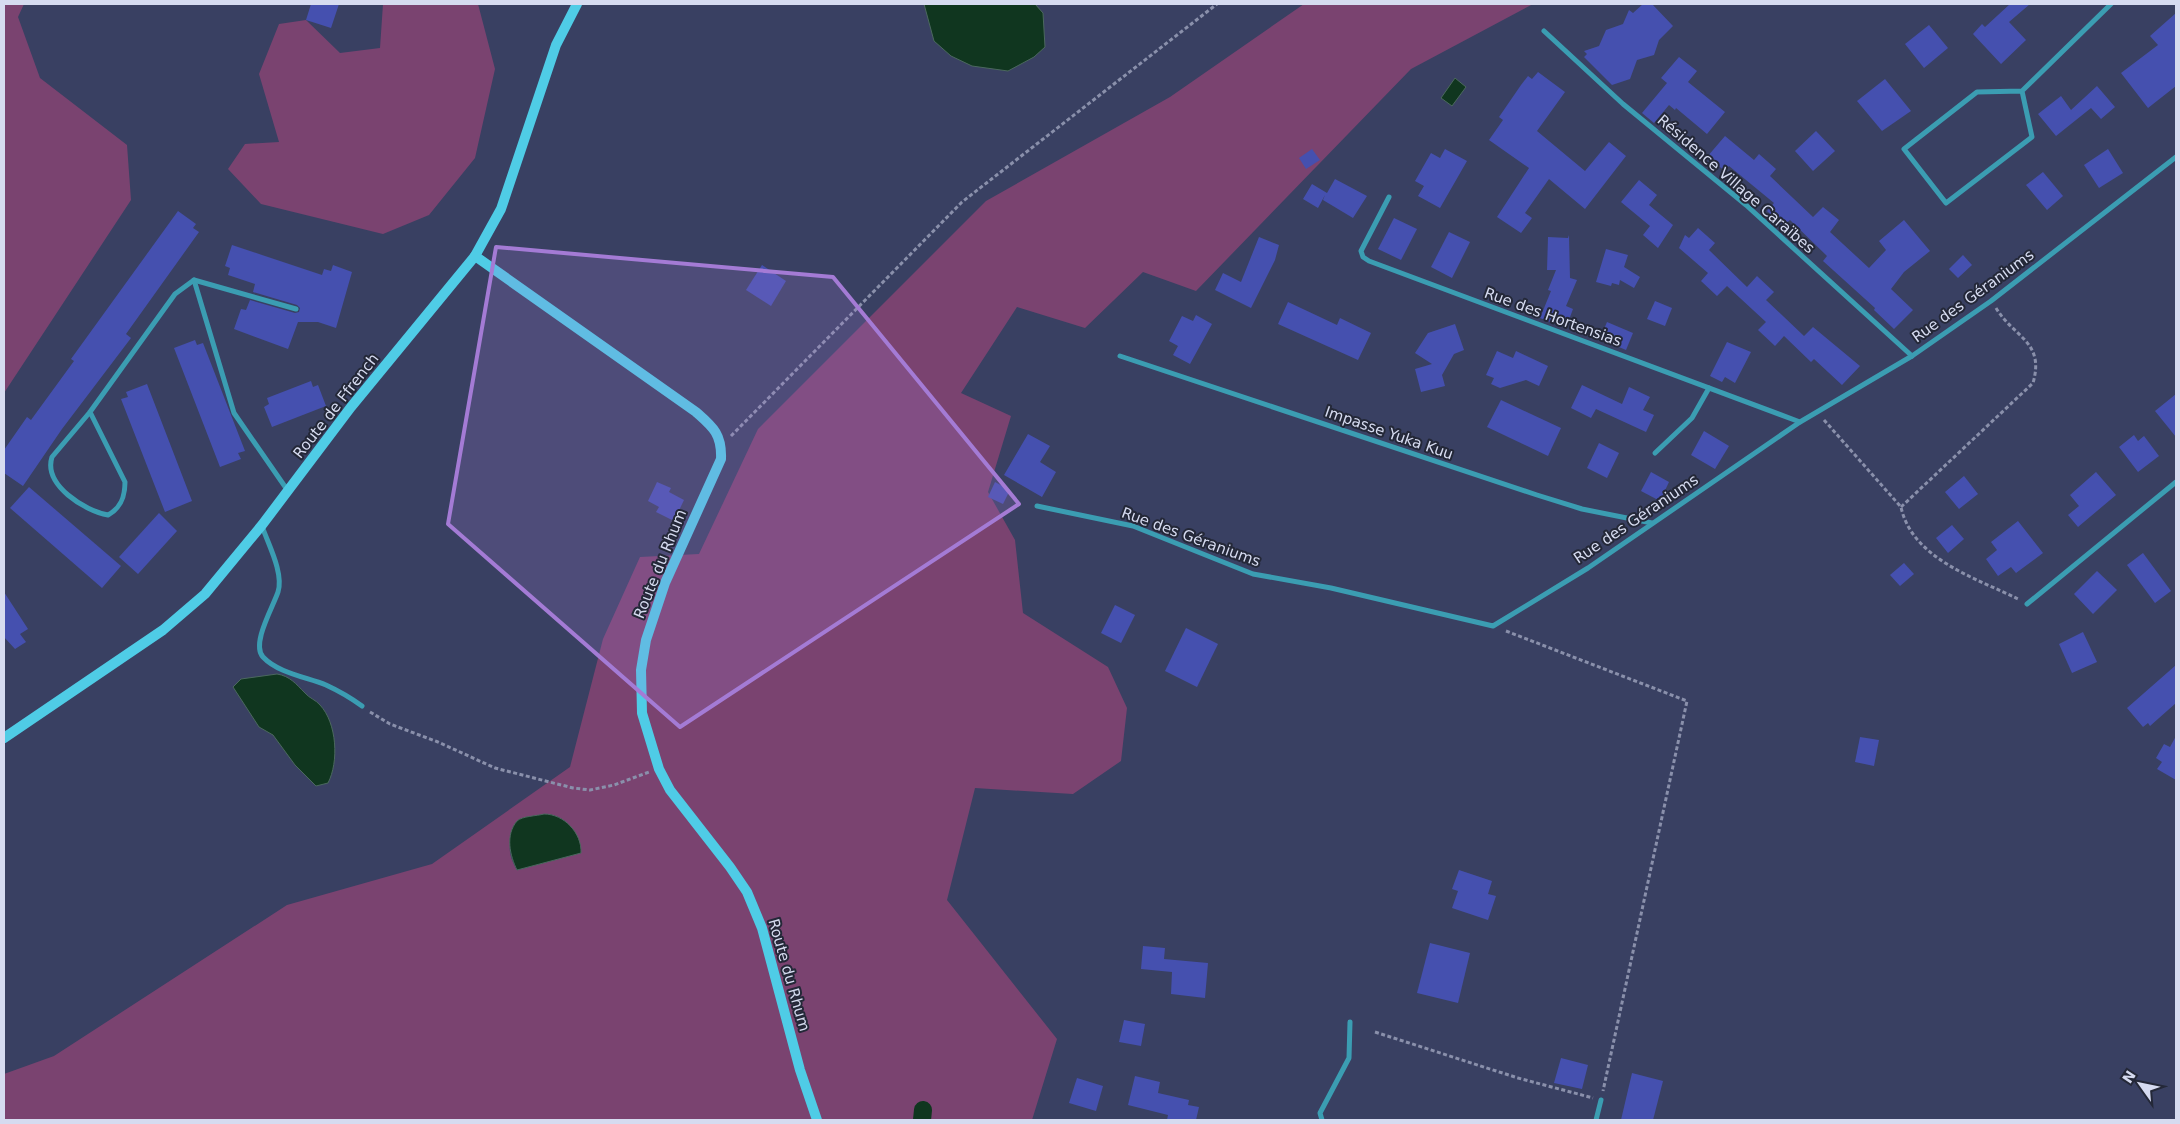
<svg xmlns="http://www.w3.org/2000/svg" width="2180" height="1124" font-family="'DejaVu Sans',sans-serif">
  <rect width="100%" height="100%" fill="#394062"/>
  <!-- green -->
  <g fill="#7a4370" fill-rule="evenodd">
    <polygon points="4,4 24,4 18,17 40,78 127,145 131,200 4,393"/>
    <polygon points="383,4 478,4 495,69 475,158 429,215 383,234 261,204 228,169 245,144 279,142 259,74 279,24 306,20 340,53 380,48"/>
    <path d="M1304,4H1533L1411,69L1196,291L1143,272L1085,328L1017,307L961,393L1011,416L988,492L1015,540L1023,613L1108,667L1127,708L1121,761L1073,794L975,788L947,900L1057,1039L1032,1120H4V1074L54,1056L287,905L432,864L570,767L603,639L640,557L699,554L758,429L986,201L1170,97ZM544,814C567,814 577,833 581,853L517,870C504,848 510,838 523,818Z"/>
  </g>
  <!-- water -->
  <g fill="#10361f" stroke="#4b685e">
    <polygon points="924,4 1035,4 1043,13 1045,47 1034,57 1008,71 972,66 951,56 934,41"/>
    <polygon points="1455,78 1466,87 1452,106 1441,98"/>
    <path d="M277,674C290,676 296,684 305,693C309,698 316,700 320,705C337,723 339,762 328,783L316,786L295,765L273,735L259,727L233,687L241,679Z"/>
    <path d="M544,814C564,814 582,833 581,853L517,870C510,856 505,835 517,821C522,816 537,816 544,814Z"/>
  </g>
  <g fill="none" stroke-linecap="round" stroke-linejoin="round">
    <!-- canal -->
    <polyline stroke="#10361f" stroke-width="18" points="922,1120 923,1110"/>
  </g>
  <!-- building -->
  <g fill="#4550af">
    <polygon points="311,4 339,4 331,28 306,20"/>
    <polygon points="1643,4 1652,4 1673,26 1659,40 1654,55 1637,60 1630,79 1612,85 1584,57 1587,54 1584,51 1599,46 1606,30 1623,24 1629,10 1633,13"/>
    <polygon points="2010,4 2030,4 2009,22 2026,40 2001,64 1973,34 1982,24 1985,27"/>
    <polygon points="2176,13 2176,86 2148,108 2121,73 2158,45 2150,36"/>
    <polygon points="1929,25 1948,48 1924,68 1905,44"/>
    <polygon points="1679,57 1697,71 1688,82 1725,112 1707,134 1676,108 1675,110 1669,105 1654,123 1642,113 1667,83 1661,78"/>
    <polygon points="1538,72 1565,92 1537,131 1585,171 1609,142 1626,156 1585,209 1549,179 1525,213 1532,218 1521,233 1497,217 1529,168 1489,140 1503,120 1499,117 1521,85 1528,76 1532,79"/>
    <polygon points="1885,79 1911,111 1882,131 1857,101"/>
    <polygon points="2097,86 2115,107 2101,119 2091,108 2056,136 2038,114 2061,96 2071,110"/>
    <polygon points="1816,131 1835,151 1813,171 1795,151"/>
    <polygon points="1725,136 1754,160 1759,154 1776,169 1770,176 1813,217 1823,207 1839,220 1830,232 1869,268 1886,250 1879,241 1904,220 1930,251 1904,272 1891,289 1913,310 1894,329 1874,310 1875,308 1823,261 1827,256 1790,220 1783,226 1767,211 1774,203 1729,166 1725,171 1707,157"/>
    <polygon points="1312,149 1320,160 1306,169 1299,158"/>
    <polygon points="1445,149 1467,161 1440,208 1418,196 1424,186 1415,181 1431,153 1440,158"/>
    <polygon points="2108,149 2123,173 2099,188 2084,165"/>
    <polygon points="2043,172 2063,196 2047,210 2026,185"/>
    <polygon points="1335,179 1367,196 1353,218 1323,200 1325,195 1318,208 1303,199 1312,184 1327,193"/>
    <polygon points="1639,180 1657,195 1649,205 1673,225 1658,248 1643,235 1650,226 1621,202"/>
    <polygon points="178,211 196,224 193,228 199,232 126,334 131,338 62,429 23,486 4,473 4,450 27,417 31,420 74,361 71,359"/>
    <polygon points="1394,218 1417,229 1401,260 1378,249"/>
    <polygon points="1698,228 1715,243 1709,250 1747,287 1757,276 1774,292 1766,300 1804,336 1813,327 1860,366 1842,385 1814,359 1811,362 1784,336 1775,346 1758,330 1766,322 1727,286 1717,296 1701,281 1708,273 1679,248 1685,235 1689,238"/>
    <polygon points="1449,232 1470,242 1452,278 1431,267"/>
    <polygon points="1569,235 1570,278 1577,280 1566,306 1573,309 1566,328 1540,318 1551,291 1548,290 1556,270 1547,270 1548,237 1568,238"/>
    <polygon points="1259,237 1279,245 1275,260 1251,308 1215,290 1223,273 1241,282"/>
    <polygon points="232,245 322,275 324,269 331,271 333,265 352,272 336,328 318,322 298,322 288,349 234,329 241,309 246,310 250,300 295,313 299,312 300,308 297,305 253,292 255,284 228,275 230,268 225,266"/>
    <polygon points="1606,249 1628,255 1624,267 1640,277 1634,288 1620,280 1619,285 1612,283 1611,286 1596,282"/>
    <polygon points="1963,255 1972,265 1958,278 1949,269"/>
    <polygon points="762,265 786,281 771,306 746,290"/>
    <polygon points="1655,301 1672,308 1665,326 1647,319"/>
    <polygon points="1288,302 1337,325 1340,318 1371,333 1358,360 1278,324"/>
    <polygon points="1196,315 1212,324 1190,364 1173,355 1178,346 1169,341 1182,316 1193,321"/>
    <polygon points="1607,322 1633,333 1626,350 1600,339"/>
    <polygon points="1455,324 1464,350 1454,354 1442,375 1445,386 1421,392 1415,369 1432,364 1415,353 1428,333"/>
    <polygon points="195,340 197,345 203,343 245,451 238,453 241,459 220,467 174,348"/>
    <polygon points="1727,342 1751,352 1735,383 1725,377 1722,382 1710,376"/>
    <polygon points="1497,351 1513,358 1516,351 1548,366 1539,386 1526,380 1500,388 1491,384 1494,378 1486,375"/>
    <polygon points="311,381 313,387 318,385 326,406 272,427 264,407 269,404 267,398"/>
    <polygon points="147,384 192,501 165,512 121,399 128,397 126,392"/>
    <polygon points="1582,385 1622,404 1629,387 1650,397 1643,410 1654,415 1646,432 1596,409 1591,418 1571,408"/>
    <polygon points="2176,394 2176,437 2155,411"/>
    <polygon points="1501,400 1561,428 1548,456 1487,427"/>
    <polygon points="1704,431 1729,446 1715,469 1691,455"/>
    <polygon points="1028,434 1050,446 1040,462 1056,472 1042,497 1004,475"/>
    <polygon points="2134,435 2138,441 2144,436 2159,456 2138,472 2119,447"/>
    <polygon points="1599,443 1619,453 1607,478 1587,468"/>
    <polygon points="1651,472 1669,482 1660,501 1641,491"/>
    <polygon points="2096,472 2116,495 2078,527 2068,515 2079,506 2070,495"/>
    <polygon points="1964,476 1978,494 1959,509 1945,492"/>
    <polygon points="657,482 671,488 669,492 684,500 674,521 656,512 659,507 648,501"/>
    <polygon points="995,482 1010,490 1003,504 988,497"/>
    <polygon points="29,487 121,566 102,588 10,508"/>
    <polygon points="159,513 177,531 138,574 119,557"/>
    <polygon points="2018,521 2043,553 2016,573 2011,567 1998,576 1986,559 1997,550 1991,542"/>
    <polygon points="1952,525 1964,539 1948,553 1936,538"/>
    <polygon points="2143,553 2171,591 2155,603 2127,565"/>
    <polygon points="1904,563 1914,574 1900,586 1890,575"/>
    <polygon points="2097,571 2117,590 2093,614 2074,594"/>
    <polygon points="4,592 28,629 20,634 26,642 15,649 4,637"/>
    <polygon points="1115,605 1135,615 1121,643 1101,633"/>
    <polygon points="1186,628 1218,644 1197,687 1165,671"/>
    <polygon points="2083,632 2097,662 2072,673 2059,644"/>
    <polygon points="2176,665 2176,703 2150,726 2148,723 2143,727 2127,708"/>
    <polygon points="2176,736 2176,780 2157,769 2162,762 2156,758 2164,744 2170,747"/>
    <polygon points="1860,737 1879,740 1874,766 1855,762"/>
    <polygon points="1459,870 1492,881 1488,894 1496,896 1488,920 1452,908 1458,891 1452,889"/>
    <polygon points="1430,943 1470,953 1458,1003 1417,993"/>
    <polygon points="1143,946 1165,948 1164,959 1208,963 1205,998 1171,994 1172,972 1141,969"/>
    <polygon points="1124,1020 1145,1024 1141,1046 1119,1042"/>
    <polygon points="1561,1058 1588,1065 1582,1089 1554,1083"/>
    <polygon points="1632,1073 1663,1081 1653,1120 1621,1120"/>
    <polygon points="1135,1076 1160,1082 1158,1093 1189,1100 1188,1105 1199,1107 1196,1120 1167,1120 1168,1115 1128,1105"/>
    <polygon points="1077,1078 1103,1086 1096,1111 1069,1103"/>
  </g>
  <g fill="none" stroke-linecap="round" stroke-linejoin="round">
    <!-- path -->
    <g stroke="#8a90ab" stroke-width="3" stroke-dasharray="4 2.5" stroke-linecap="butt">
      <path d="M1824,420L1901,507C1912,559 1976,578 2018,599"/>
      <polyline points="731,436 962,202 1217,4"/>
      <path d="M1901,507L2033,383C2045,341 2014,338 1996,308"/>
      <polyline points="1506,631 1687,701 1603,1091"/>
      <polyline points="370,712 390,724 438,742 495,768 573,788 590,790 614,785 649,772"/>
      <polyline points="1375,1032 1518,1078 1593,1098"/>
    </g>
    <!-- street -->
    <g stroke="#3b9db2" stroke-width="5">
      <polyline points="1544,31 1623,104 1746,205 1912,356"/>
      <polyline points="2022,91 2032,137 1946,203 1904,149 1977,92 2022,91 2111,4"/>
      <polyline points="1389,197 1361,251 1363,257 1369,261 1800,422"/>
      <polyline points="194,280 234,413 288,491"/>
      <polyline points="1120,356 1537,495 1582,509 1652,523"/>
      <path d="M90,412L125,482C125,497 121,508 108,515C85,511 43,485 52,457L90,412L175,294L194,280L296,309"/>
      <polyline points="1655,453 1692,418 1709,388"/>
      <polyline points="1037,506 1133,526 1253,574 1331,588 1493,626 1588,568 1800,422 1912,356 1991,301 2176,157"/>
      <path d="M262,526C268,544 284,573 278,592C273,607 251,644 263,657C278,673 306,677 326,685C339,691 351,698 362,706"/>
      <polyline points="2027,604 2176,482"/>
      <polyline points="1322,1120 1320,1113 1349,1058 1350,1022"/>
      <polyline points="1596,1120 1601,1100"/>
    </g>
    <!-- secondary -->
    <g stroke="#4fcce6" stroke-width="10">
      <path d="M475,256L696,412C713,427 722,434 721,459L665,583L646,640L641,670L642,713L659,769L670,790L730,867L747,892L762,928L800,1070L817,1120"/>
      <polyline points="4,738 163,630 205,594 262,525 351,407 475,256 501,209 556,45 577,4"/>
    </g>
  </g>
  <!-- marked area -->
  <path fill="#a47bd5" fill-opacity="0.2" stroke="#a47bd5" stroke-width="4" stroke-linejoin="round" d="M496,247L833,277L1019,504L680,727L448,524Z"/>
  <g text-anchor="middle" stroke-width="4" stroke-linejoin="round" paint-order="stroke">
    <!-- street labels -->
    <g font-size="15" fill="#d6dbf0" stroke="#242838">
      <text transform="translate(1736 184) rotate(41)" y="5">Résidence Village Caraïbes</text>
      <text transform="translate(1973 296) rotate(-36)" y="5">Rue des Géraniums</text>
      <text transform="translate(1553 317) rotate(20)" y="5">Rue des Hortensias</text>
      <text transform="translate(336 406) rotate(-52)" y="5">Route de Ffrench</text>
      <text transform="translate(1389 433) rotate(19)" y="5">Impasse Yuka Kuu</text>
      <text transform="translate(1636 519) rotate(-34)" y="5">Rue des Géraniums</text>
      <text transform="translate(1191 537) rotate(20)" y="5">Rue des Géraniums</text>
      <text transform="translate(660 564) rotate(-68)" y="5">Route du Rhum</text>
      <text transform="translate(789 975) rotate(74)" y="5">Route du Rhum</text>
    </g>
  </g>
  <!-- border -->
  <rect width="2180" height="1124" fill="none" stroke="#d6dbf0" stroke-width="10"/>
  <!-- north arrow -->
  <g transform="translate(2140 1084) rotate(303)" stroke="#242838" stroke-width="4" paint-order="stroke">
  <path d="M0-4L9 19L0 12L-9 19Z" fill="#d6dbf0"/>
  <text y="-8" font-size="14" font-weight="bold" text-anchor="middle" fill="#d6dbf0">N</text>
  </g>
</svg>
